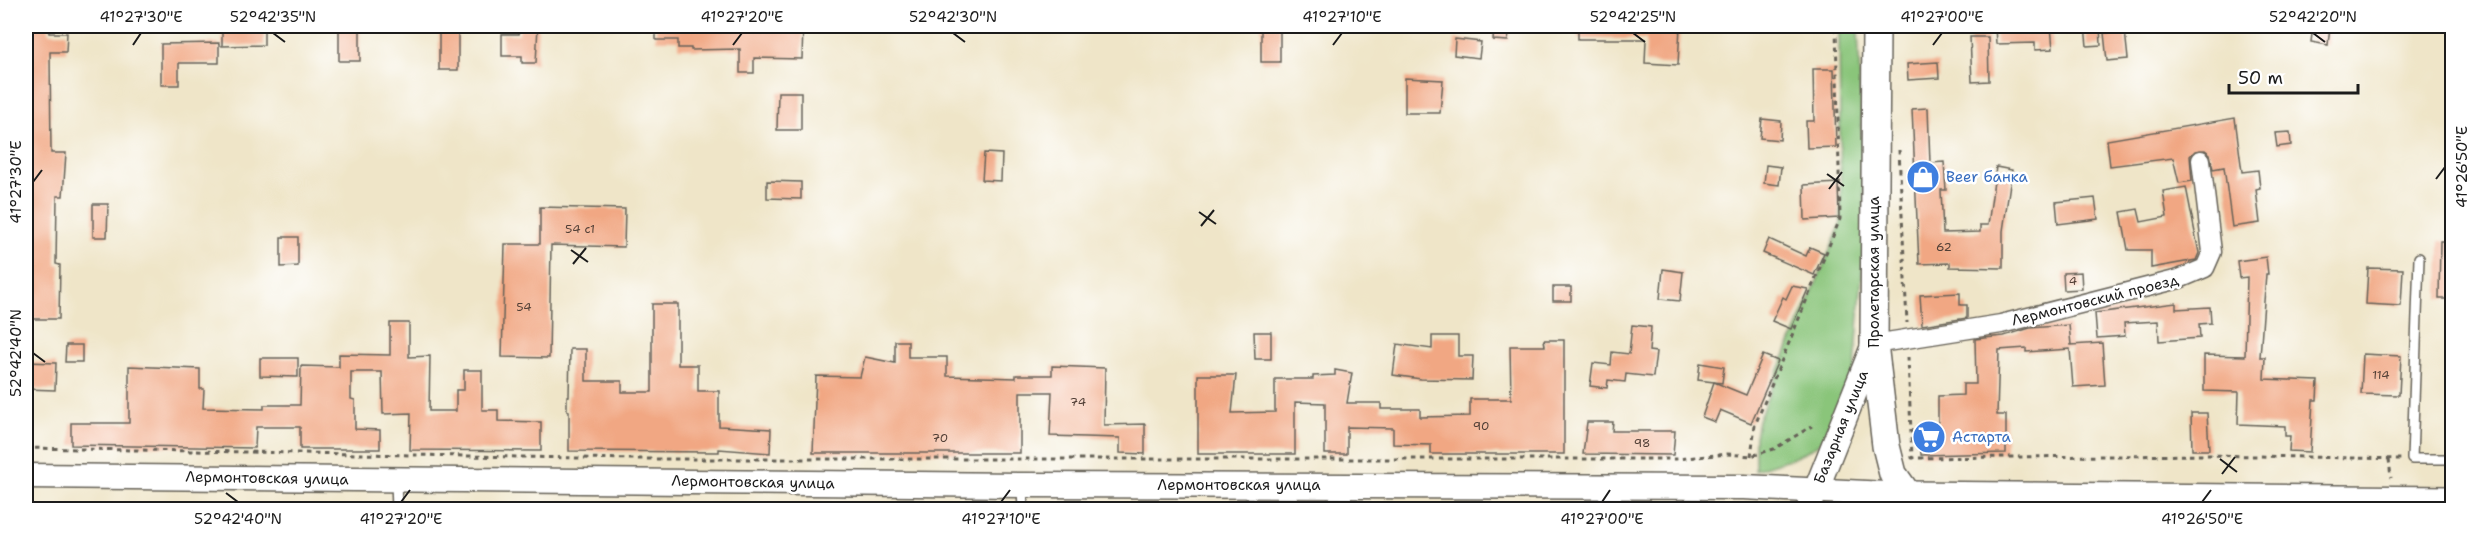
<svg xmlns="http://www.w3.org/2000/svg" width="2478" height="535" font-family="'Shantell Sans',sans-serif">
  <rect width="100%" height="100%" fill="#fff"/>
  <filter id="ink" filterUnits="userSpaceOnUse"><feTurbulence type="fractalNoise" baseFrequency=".0167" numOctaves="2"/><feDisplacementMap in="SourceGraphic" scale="12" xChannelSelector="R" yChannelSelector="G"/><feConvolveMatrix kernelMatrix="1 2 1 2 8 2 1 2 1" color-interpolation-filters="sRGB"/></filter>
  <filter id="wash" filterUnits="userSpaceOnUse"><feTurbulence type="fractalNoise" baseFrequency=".008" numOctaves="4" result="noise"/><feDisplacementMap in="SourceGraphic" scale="24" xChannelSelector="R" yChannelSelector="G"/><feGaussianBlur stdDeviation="1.35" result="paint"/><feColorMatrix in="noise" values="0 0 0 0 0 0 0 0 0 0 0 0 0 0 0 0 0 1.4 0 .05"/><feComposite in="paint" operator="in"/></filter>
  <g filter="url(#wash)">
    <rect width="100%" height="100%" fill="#efe5c8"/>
    <!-- green -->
    <polygon fill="#8ac57a" stroke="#53704b" stroke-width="1.5" points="1839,26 1858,26 1865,234 1855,369 1829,433 1817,445 1798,456 1755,470 1755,437 1758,420 1841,224"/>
    <g id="blocks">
      <!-- building -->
      <g fill="#f1a783">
        <polygon points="30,26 49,26 49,33 67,33 66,52 50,52 51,153 66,153 63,196 57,196 56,264 60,265 59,319 26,319"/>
        <polygon points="222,26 264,26 264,45 222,46"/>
        <rect x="339" y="26" width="21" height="35"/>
        <rect x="439" y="26" width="19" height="44"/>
        <polygon points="519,26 538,26 536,63 522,63 522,56 502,56 502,34 519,34"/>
        <polygon points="656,26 803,26 802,59 754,58 754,73 740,73 740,49 691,50 691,48 678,48 678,40 656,40"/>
        <rect x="1261" y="26" width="19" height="36"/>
        <polygon points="1494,26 1510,26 1508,41 1493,40"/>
        <polygon points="1578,26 1680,26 1678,65 1645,63 1646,39 1578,39"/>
        <polygon points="1995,26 2051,26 2053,49 2035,50 2035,43 1996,44"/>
        <polygon points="2085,26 2100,26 2101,45 2087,46"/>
        <polygon points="2313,26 2330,26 2328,45 2311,42"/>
        <polygon points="2125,31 2128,59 2107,61 2104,33"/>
        <polygon points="1970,37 1988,37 1989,81 1972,82"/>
        <polygon points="1455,39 1481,42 1479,58 1454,55"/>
        <polygon points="219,43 219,63 179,63 179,85 161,85 161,44"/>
        <polygon points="1938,62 1939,78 1908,80 1907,64"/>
        <polygon points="1813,69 1834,69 1836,147 1807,148 1806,121 1814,121"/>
        <polygon points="1405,78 1443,80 1440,113 1405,113"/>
        <polygon points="778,92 801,92 801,130 777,130"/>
        <polygon points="1928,108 1930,163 1944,162 1946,190 1941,190 1943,233 1980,232 1980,225 1988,225 1996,167 2012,170 2003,231 2003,268 1950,267 1950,263 1919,264 1912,109"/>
        <polygon points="2235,118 2242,172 2258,170 2260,188 2256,189 2260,223 2232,227 2224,167 2213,169 2210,154 2205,150 2195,151 2190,156 2192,181 2179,183 2173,158 2110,166 2107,140"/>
        <polygon points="1762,119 1781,121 1780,140 1760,138"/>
        <polygon points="2290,132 2291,145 2277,147 2275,133"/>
        <polygon points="984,153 1002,154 1001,181 982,180"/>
        <polygon points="1766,165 1781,167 1779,185 1764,183"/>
        <polygon points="767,181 801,182 801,199 767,198"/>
        <polygon points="1838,183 1839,218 1805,220 1804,185"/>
        <polygon points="2186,187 2199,253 2196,260 2151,268 2151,250 2128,250 2121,212 2138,209 2141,222 2167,217 2163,191"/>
        <polygon points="2095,198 2098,219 2058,224 2056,202"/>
        <polygon points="93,204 108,204 107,237 93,237"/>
        <polygon points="540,207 625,209 624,247 551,245 549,358 502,357 505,244 540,244"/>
        <polygon points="281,237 298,237 298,266 281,267"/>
        <polygon points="1769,239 1806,256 1810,247 1824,253 1814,275 1763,253"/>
        <polygon points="2440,241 2452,241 2452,299 2439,299"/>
        <polygon points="2266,257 2268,274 2266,274 2260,357 2265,357 2264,379 2318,381 2317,400 2313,400 2310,452 2289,451 2290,436 2285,436 2285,426 2238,424 2239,392 2204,391 2204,355 2245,356 2247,277 2239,278 2237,261"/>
        <polygon points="2368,268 2403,269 2401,306 2366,304"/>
        <polygon points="1663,269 1683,272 1680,301 1660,299"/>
        <polygon points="2081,272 2082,289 2064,290 2063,273"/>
        <polygon points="1792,286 1808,289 1791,329 1772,321 1783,297 1786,299"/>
        <rect x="1553" y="287" width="18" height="14"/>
        <polygon points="1960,293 1960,305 1967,305 1967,318 1922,325 1920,295"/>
        <polygon points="2176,303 2176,309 2210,307 2211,323 2199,324 2200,338 2159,341 2158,321 2124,323 2125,336 2097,338 2095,313"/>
        <polygon points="652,304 678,304 678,365 698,365 698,391 719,391 719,426 771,429 770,453 719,449 719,452 569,451 569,411 567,411 567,396 569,396 570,349 586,349 586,381 622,381 622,392 652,392"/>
        <polygon points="390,323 409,323 409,357 430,356 429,411 456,411 456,390 464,390 464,370 482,370 482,410 498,410 498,421 541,422 541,451 410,450 411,413 383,414 382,372 351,372 351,399 355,400 355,429 380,430 380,449 300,449 300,427 256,427 255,448 71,445 71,423 129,423 129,366 200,369 200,389 204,389 203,408 264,409 264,405 300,405 301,366 339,367 339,354 390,355"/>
        <polygon points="1632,325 1651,327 1649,351 1656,352 1653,377 1626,374 1625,382 1608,380 1607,388 1590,386 1593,363 1611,365 1612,352 1629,354"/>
        <polygon points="2069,325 2071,345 2102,343 2105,385 2073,387 2070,349 2026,352 2026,348 1999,350 1997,415 2006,415 2006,453 1921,455 1920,425 1938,424 1938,396 1963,395 1963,384 1976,384 1975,339 2004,336 2030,328"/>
        <polygon points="1254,332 1271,332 1271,359 1255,359"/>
        <polygon points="1432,336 1458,336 1458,356 1473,356 1472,380 1421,379 1393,375 1397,344 1432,349"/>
        <polygon points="1544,340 1564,340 1564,454 1431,454 1431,445 1393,444 1393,428 1347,427 1347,454 1325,454 1325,403 1295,402 1295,454 1198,454 1198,375 1236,375 1232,413 1275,412 1275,379 1313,379 1313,376 1335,375 1335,370 1352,373 1347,403 1381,403 1381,409 1420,409 1420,417 1470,416 1470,399 1511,399 1510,346 1545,346"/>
        <polygon points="895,341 908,341 908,357 947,357 947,376 1016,378 1016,375 1052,375 1052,366 1105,368 1104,425 1145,424 1145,454 1120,453 1120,438 1050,436 1052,392 1020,392 1020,453 813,453 816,376 860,377 865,357 895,363"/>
        <polygon points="66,345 82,345 82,362 65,362"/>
        <polygon points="2363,354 2401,356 2399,395 2361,394"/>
        <polygon points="1763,355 1778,361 1751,423 1720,410 1715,422 1702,417 1714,382 1746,395"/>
        <polygon points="260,358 298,358 298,377 260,376"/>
        <polygon points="26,362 56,363 55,390 26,389"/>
        <polygon points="1700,363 1724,367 1722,383 1698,380"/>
        <polygon points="2191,413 2207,413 2209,450 2192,450"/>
        <polygon points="1587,422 1613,422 1612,431 1675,431 1673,455 1583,454"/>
      </g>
    </g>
  </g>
  <g filter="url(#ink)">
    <use href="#blocks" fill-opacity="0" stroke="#666258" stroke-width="1.5"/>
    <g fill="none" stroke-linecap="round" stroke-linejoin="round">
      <!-- lane casing -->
      <g stroke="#666258" stroke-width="12">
        <g id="lane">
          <polyline points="2419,258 2412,459 2452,459"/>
          <polyline points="396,481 397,510"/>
          <polyline points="1022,487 1023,510"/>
        </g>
      </g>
      <!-- street casing -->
      <g stroke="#666258" stroke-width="21">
        <polyline id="street" points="1874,344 2001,324 2179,279 2205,268 2212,252 2201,160"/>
      </g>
      <!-- secondary casing -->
      <g stroke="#666258" stroke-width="27">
        <g id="secondary">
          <polyline points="26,476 1022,485 1744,487 1906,495"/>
          <polyline points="1808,510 1874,344"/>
        </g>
      </g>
      <!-- primary casing -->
      <g stroke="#666258" stroke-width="30">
        <g id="primary">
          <polyline points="1876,26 1874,344 1886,446 1893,474 1918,509"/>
          <polyline points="1906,495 2452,500"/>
        </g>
      </g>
      <!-- path -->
      <g stroke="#666258" stroke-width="3" stroke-dasharray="4.5 4.5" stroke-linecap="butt">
        <polyline points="1899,150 1907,323"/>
        <polyline points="1908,357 1912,458 2208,455 2401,459"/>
        <polyline points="26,448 633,459 1676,459 1727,454 1751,456 1774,449 1812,426"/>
        <polyline points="1751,456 1755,425 1840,219 1836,26"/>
        <polyline points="2389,459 2391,478"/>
        <polyline points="26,508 386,508"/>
        <polyline points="410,508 900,510"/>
      </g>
      <!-- lane -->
      <use href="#lane" stroke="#fff" stroke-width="9"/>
      <!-- street -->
      <use href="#street" stroke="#fff" stroke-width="18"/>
      <!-- secondary -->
      <use href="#secondary" stroke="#fff" stroke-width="24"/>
      <!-- primary -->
      <use href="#primary" stroke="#fff" stroke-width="27"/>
    </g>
  </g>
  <!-- ticks -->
  <path fill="none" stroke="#1c1c1c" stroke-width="2" d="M273,33L285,42M953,33L965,42M1633,33L1645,42M2313,33L2325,42M133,45L141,33M733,45L742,33M1333,45L1342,33M1933,45L1942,33M1827,174L1844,186M2436,179L2445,167M33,182L42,170M1829,189L1842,172M1199,212L1216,224M1201,226L1214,210M571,250L588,262M573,264L586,248M33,353L45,362M2220,459L2237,472M2222,474L2235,457M226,493L238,502M401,502L410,490M1001,502L1010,490M1602,502L1610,490M2202,502L2211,490"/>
  <!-- icons -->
  <defs>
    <g id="shop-disc" transform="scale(1.725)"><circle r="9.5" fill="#3f7fe0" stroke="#fff"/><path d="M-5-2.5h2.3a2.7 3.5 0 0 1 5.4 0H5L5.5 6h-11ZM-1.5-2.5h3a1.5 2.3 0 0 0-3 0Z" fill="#fff"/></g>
    <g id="supermarket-disc" transform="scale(1.725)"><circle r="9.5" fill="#3f7fe0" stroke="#fff"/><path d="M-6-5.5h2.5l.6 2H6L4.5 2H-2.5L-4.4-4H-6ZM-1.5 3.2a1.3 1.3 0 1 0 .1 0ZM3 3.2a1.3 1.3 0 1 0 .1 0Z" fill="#fff"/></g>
  </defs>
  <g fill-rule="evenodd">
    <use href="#shop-disc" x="1923" y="177"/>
    <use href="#supermarket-disc" x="1929" y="437"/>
  </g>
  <g text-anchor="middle" stroke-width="5" stroke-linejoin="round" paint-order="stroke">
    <!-- number labels -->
    <g font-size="12" fill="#513f36">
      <text x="580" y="233">54 с1</text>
      <text x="1944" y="251">62</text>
      <text x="2073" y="285">4</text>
      <text x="524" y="311">54</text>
      <text x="2381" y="379">114</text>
      <text x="1078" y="406">74</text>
      <text x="1481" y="430">90</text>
      <text x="940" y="442">70</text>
      <text x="1642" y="447">98</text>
    </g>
    <!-- shop labels -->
    <g font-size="15" fill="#366cbe" stroke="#fff" text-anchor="start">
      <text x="1946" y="182">Beer банка</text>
      <text x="1952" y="442">Астарта</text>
    </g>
    <!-- street labels -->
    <g font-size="15" fill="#1c1c1c" stroke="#fff">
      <text transform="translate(1874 272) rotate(-90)" y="5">Пролетарская улица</text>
      <text transform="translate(2095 300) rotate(-14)" y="5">Лермонтовский проезд</text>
      <text transform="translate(1841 427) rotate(-68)" y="5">Базарная улица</text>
      <text transform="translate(267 478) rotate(1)" y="5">Лермонтовская улица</text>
      <text transform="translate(753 482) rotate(1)" y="5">Лермонтовская улица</text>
      <text x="1239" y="490">Лермонтовская улица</text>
    </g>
  </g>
  <!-- margin -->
  <rect width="2478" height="535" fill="none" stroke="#fff" stroke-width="66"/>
  <!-- scale -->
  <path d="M2229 84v9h129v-9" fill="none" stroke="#1c1c1c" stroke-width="3"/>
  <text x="2238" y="84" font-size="18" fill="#1c1c1c" stroke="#ffffff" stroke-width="4.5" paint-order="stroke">50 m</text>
  <rect x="33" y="33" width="2412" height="469" fill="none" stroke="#1c1c1c" stroke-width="2"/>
  <g font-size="15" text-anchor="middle" fill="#1c1c1c">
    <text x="141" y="22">41°27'30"E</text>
    <text x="273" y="22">52°42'35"N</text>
    <text x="742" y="22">41°27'20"E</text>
    <text x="953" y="22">52°42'30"N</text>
    <text x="1342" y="22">41°27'10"E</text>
    <text x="1633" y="22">52°42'25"N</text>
    <text x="1942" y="22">41°27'00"E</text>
    <text x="2313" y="22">52°42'20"N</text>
    <text transform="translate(2462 167) rotate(-90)" y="5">41°26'50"E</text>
    <text transform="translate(16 182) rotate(-90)" y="5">41°27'30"E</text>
    <text transform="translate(16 353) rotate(-90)" y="5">52°42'40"N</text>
    <text x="238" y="524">52°42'40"N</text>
    <text x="401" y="524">41°27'20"E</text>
    <text x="1001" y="524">41°27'10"E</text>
    <text x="1602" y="524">41°27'00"E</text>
    <text x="2202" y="524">41°26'50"E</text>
  </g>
</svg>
